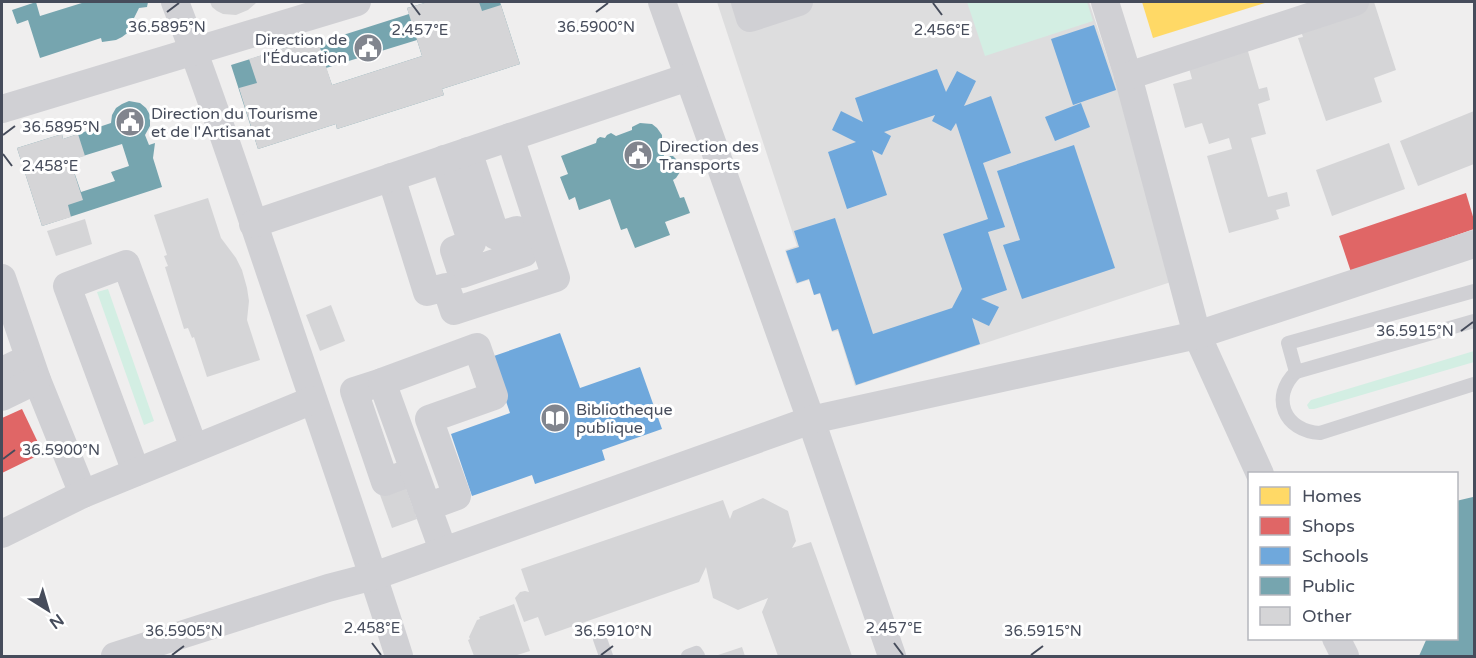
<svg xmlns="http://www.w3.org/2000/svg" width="1476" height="658" font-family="'Varela Round',sans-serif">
  <rect width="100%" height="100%" fill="#efeeee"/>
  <!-- education -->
  <polygon fill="#ddddde" points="717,2 1089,2 1180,279 855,386 838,331 832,332 820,294 814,295 809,280 796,284 785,250 797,246"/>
  <!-- garden -->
  <g fill="#d3eee3">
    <polygon points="967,2 1087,2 1093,21 985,56"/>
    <polygon points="108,289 154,421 144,425 97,292"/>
    <polygon points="1474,351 1474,362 1314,409 1309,409 1307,405 1311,400"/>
  </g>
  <!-- homes -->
  <polygon fill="#ffd966" points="1142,2 1268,2 1153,38"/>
  <!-- shops -->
  <g fill="#e06666">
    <polygon points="1466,193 1474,220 1474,229 1351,272 1339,236"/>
    <polygon points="22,409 43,453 2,473 2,418"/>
  </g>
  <!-- schools -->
  <g fill="#6fa8dc">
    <polygon points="1094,25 1116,90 1073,105 1051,39"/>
    <polygon points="937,69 946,92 957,71 976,81 964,106 991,96 1011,153 983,163 1005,227 988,232 1007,290 981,299 999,307 989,326 972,318 980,344 856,385 838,329 832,331 820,293 814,295 809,279 797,283 786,251 799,247 794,231 835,218 873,334 952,308 962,289 943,234 988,219 956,123 951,131 932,121 935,115 884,132 891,136 882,155 872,150 887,195 847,209 828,152 856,142 832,130 841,111 863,122 855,98"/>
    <polygon points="1081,103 1090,127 1055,141 1045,117"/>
    <polygon points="1074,145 1115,268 1022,299 1003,245 1020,240 997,171"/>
    <polygon points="560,333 580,388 640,367 662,429 602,450 605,460 535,484 532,475 472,496 451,434 510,413 491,357"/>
  </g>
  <!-- public -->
  <g fill="#76a5af" fill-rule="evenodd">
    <polygon points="36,2 40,16 85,2 148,2 147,7 139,8 134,18 138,25 122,37 116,40 102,42 101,38 40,58 28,20 17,24 12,10"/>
    <path d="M428,2H500L520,64L442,89L444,95L337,129L336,124L258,149L231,65L317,38L318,43L409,14L407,8ZM417,40L422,56L332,85L326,68Z"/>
    <path d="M129,101L140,103L146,108L150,115V126L145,135L149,145L155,143L153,158L162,187L42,226L17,148L62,134L63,139L111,123L112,115L116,108L122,104ZM122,144L129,166L111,172L115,181L81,192L70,160Z"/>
    <polygon points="640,123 652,124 657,128 662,135 662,139 659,141 664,156 673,156 678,161 681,168 680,172 676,178 673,180 680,198 684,197 690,213 665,222 670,235 635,248 627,228 621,230 610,199 579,210 575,197 569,200 560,177 568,174 561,156 596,143 597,139 600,137 605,138 607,135 611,133 616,136 632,130 632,127"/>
    <polygon points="1473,497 1474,501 1474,656 1419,656 1427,638 1456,638 1456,501"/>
  </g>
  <!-- building -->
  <g fill="#d5d5d7">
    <polygon points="210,2 257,2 248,10 236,15 223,14 217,11 212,7"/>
    <polygon points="428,2 479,2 482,11 501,5 520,64 442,89 444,95 337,129 336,124 258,149 239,88 257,83 249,59 317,38 332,85 422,56 407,8"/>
    <polygon points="1371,2 1374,2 1396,70 1374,78 1382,102 1326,121 1298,38 1303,37 1299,25"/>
    <polygon points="1247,48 1259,89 1267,87 1270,100 1258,104 1266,134 1251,138 1268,197 1287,192 1290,206 1276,210 1279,219 1229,233 1207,156 1232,149 1229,138 1209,144 1202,123 1185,128 1173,84 1192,79 1189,68"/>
    <polygon points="1474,111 1474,164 1418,186 1400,141"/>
    <polygon points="62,134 63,139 78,134 85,156 70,160 83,200 68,205 71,217 42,226 17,148"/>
    <polygon points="1389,143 1405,189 1332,216 1316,170"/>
    <polygon points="208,198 221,238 236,258 242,270 247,288 249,301 247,320 260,360 207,377 194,337 192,338 188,328 184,329 165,267 168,266 164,256 167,255 154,215"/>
    <polygon points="85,219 92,244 56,256 47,231"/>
    <polygon points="331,305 345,341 320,351 306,315"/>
    <polygon points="404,483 417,519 392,528 379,492"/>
    <polygon points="763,498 788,511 796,541 792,548 811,542 852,656 778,656 762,612 768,598 738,610 713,598 706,567 699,582 545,636 538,617 524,622 515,598 520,592 525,591 529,592 521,569 723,500 730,519 733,511"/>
    <polygon points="514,604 530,651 514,656 474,656 468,640 470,639 469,637 477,620 480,619 479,617"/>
    <polygon points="742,647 745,656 715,656"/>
  </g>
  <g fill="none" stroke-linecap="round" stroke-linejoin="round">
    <!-- service -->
    <g stroke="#d0d0d4" stroke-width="14">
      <path d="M1474,321L1296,372C1270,397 1284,431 1320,433L1474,384"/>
      <polyline points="1296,372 1288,343 1474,291"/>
      <polyline points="600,639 606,656"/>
      <polyline points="688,656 696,653 698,656"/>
    </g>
    <!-- minor -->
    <g stroke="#d0d0d4" stroke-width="28">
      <path d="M175,2C214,102 247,205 282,307C321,423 362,539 399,656"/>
      <polyline points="662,2 811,420 892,656"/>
      <polyline points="745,2 750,18 799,2"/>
      <polyline points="1105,2 1128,76 1197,335 1260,474"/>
      <polyline points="1128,76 1355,2"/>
      <polyline points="2,109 357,2"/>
      <polyline points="444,159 472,243 454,250 462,274 524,253 517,230 496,236 468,151"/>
      <polyline points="391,177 427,292 446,287 454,311 556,278 510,137"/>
      <polyline points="253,224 688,77"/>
      <polyline points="2,278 37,380 83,494"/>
      <polyline points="2,371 29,358"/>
      <polyline points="382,382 354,391 385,482 414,471"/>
      <polyline points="2,397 37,380"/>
      <polyline points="136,472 67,286 126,264 194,448"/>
      <polyline points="427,507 457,496 429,419 494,396 477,347 382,382 443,550"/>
      <polyline points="2,534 83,494 313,400"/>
      <polyline points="1336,638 1345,656"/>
      <polyline points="115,656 328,588 374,576 811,420 1197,335 1474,244"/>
    </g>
  </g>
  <!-- ticks -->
  <path fill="none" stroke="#464c5b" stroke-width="2" d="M411,3L420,15M933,3L942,15M167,12L179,3M596,12L608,3M3,135L15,126M3,154L12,166M1461,331L1473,322M3,459L15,450M372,643L381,655M894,643L903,655M172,655L184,646M601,655L613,646M1031,655L1043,646"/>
  <!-- icons -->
  <defs>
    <g id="civic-disc" transform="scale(1.5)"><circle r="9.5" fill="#81858e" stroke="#fff"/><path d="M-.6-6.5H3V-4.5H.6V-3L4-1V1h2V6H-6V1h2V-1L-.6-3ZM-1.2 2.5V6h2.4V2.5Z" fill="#fff"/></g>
    <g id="library-disc" transform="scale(1.5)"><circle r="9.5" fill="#81858e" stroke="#fff"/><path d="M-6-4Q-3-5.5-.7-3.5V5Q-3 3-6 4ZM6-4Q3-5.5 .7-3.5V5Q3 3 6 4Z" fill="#fff"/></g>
  </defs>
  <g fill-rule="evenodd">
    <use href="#civic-disc" x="368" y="48"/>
    <use href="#civic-disc" x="130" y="122"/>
    <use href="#civic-disc" x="638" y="155"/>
    <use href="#library-disc" x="555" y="418"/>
  </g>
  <g text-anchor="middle" stroke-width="6" stroke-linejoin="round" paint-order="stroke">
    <!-- poi labels -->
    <g font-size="16" fill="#464c5b" stroke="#fff" text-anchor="start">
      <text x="347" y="45" text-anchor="end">Direction de<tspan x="347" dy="18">l'Éducation</tspan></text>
      <text x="151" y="119">Direction du Tourisme<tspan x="151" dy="18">et de l'Artisanat</tspan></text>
      <text x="659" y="152">Direction des<tspan x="659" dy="18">Transports</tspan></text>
      <text x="576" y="415">Bibliotheque<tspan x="576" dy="18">publique</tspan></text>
    </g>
  </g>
  <g font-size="15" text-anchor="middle" fill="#464c5b" stroke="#fff" stroke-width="6" stroke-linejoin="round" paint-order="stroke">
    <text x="167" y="32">36.5895°N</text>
    <text x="596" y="32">36.5900°N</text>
    <text x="420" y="35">2.457°E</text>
    <text x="942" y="35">2.456°E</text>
    <text x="61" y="132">36.5895°N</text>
    <text x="50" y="171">2.458°E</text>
    <text x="1415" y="336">36.5915°N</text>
    <text x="61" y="455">36.5900°N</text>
    <text x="372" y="633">2.458°E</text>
    <text x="894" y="633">2.457°E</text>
    <text x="184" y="636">36.5905°N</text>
    <text x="613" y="636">36.5910°N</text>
    <text x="1043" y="636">36.5915°N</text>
  </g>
  <!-- border -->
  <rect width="1476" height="658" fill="none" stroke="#464c5b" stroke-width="6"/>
  <!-- legend -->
  <rect x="1248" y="472" width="210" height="168" fill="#ffffff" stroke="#b5b7bd" stroke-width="1.5"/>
  <rect x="1260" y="487" width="30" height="18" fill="#ffd966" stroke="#b5b7bd" stroke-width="1.5"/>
  <text x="1302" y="502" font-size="18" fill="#464c5b">Homes</text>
  <rect x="1260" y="517" width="30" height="18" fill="#e06666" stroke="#b5b7bd" stroke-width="1.5"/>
  <text x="1302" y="532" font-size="18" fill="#464c5b">Shops</text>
  <rect x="1260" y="547" width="30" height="18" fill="#6fa8dc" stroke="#b5b7bd" stroke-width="1.5"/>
  <text x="1302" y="562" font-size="18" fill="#464c5b">Schools</text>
  <rect x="1260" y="577" width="30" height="18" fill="#76a5af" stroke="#b5b7bd" stroke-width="1.5"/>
  <text x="1302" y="592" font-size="18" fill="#464c5b">Public</text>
  <rect x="1260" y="607" width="30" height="18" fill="#d5d5d7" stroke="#b5b7bd" stroke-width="1.5"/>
  <text x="1302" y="622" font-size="18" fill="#464c5b">Other</text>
  <!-- north arrow -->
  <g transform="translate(48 610) rotate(143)" stroke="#ffffff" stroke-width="4.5" paint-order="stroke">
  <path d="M0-4.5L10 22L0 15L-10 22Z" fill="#464c5b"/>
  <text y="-9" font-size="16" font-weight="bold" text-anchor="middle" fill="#464c5b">N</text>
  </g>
</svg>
